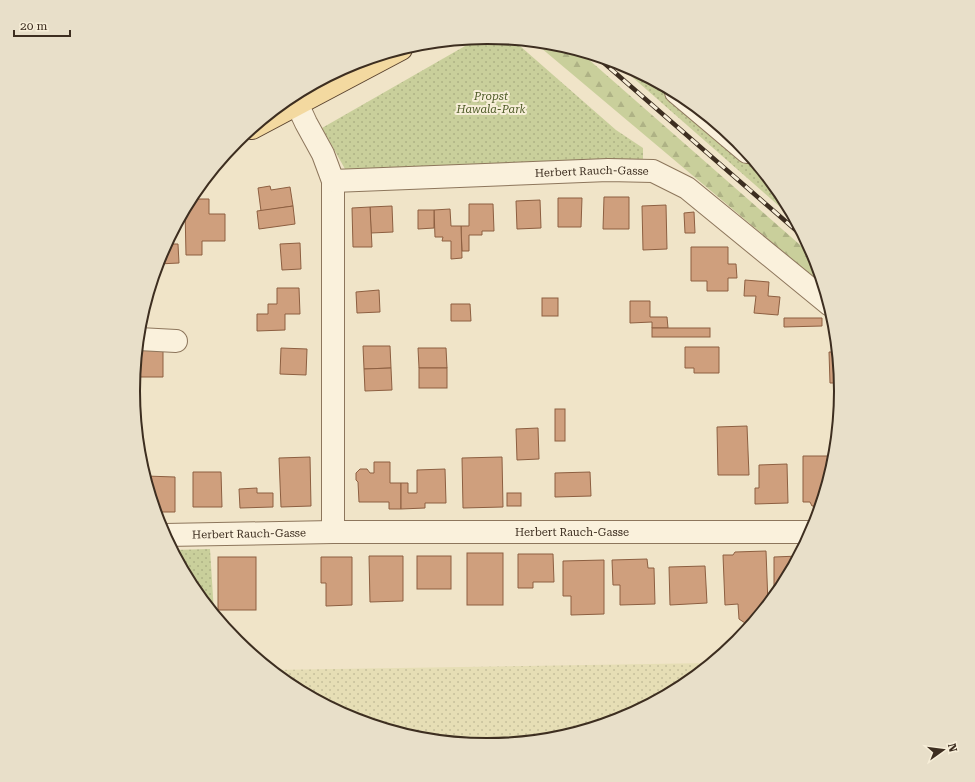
<svg xmlns="http://www.w3.org/2000/svg" width="975" height="782" font-family="'Roboto Serif',serif">
  <defs>
    <pattern id="farmland-dots" width="8" height="8" patternUnits="userSpaceOnUse"><rect width="8" height="8" fill="#e6deb5"/><path d="M2 2h.1M6 6h.1" fill="none" stroke="#c6bf9b" stroke-width="1.8" stroke-linecap="round"/></pattern>
    <pattern id="grass-dots" width="8" height="8" patternUnits="userSpaceOnUse"><rect width="8" height="8" fill="#c9cf9b"/><path d="M2 2h.1M6 6h.1" fill="none" stroke="#aeb285" stroke-width="1.8" stroke-linecap="round"/></pattern>
    <pattern id="forest-firs" width="22" height="20" patternUnits="userSpaceOnUse"><rect width="22" height="20" fill="#c9cf9b"/><path d="M5 1l3.5 6h-7zM16 11l3.5 6h-7z" fill="#aeb285"/></pattern>
  </defs>
  <rect width="100%" height="100%" fill="#f0e4c8"/>
  <!-- farmland -->
  <polygon fill="url(#farmland-dots)" points="712,663 684,685 623,718 556,738 487,745 418,738 352,718 291,685 272,670"/>
  <!-- grass -->
  <g fill="url(#grass-dots)">
    <polygon points="488,37 512,39 616,130 643,148 643,161 345,169 322,128 479,38"/>
    <polygon points="614,61 623,64 684,97 738,141 782,195 796,221"/>
    <polygon points="210,549 214,613 193,587 173,550"/>
  </g>
  <!-- forest -->
  <polygon fill="url(#forest-firs)" points="534,42 557,44 579,51 815,258 824,286"/>
  <!-- building -->
  <g fill="#cf9f7d" stroke="#8d5f41">
    <polygon points="270,186 271,190 290,187 293,206 261,211 258,188"/>
    <polygon points="604,197 629,197 629,229 603,229"/>
    <polygon points="558,198 582,198 581,227 558,227"/>
    <polygon points="191,199 209,199 209,214 225,214 225,241 202,241 202,255 186,255 185,209"/>
    <polygon points="540,200 541,228 517,229 516,201"/>
    <polygon points="469,204 493,204 494,231 482,231 482,235 469,235 469,251 462,251 461,226 469,226"/>
    <polygon points="666,205 667,249 643,250 642,206"/>
    <polygon points="293,206 295,224 259,229 257,211"/>
    <polygon points="392,206 393,232 371,233 370,207"/>
    <polygon points="370,207 372,247 353,247 352,208"/>
    <polygon points="450,209 451,226 461,226 462,258 451,259 451,241 442,241 443,237 435,237 434,210"/>
    <polygon points="418,210 434,210 434,228 418,229"/>
    <polygon points="694,212 695,233 685,233 684,213"/>
    <polygon points="300,243 301,269 282,270 280,244"/>
    <polygon points="166,244 178,244 179,263 158,264"/>
    <polygon points="691,247 728,247 728,264 736,264 737,278 728,278 728,291 707,291 707,281 691,281"/>
    <polygon points="745,280 769,282 768,296 780,297 778,315 754,313 756,296 744,296"/>
    <polygon points="277,288 299,288 300,314 285,314 285,330 257,331 257,314 268,314 268,304 277,304"/>
    <polygon points="379,290 380,312 357,313 356,292"/>
    <rect x="542" y="298" width="16" height="18"/>
    <polygon points="630,301 650,301 650,317 667,317 668,328 652,328 652,322 630,323"/>
    <polygon points="451,304 470,304 471,321 451,321"/>
    <polygon points="784,318 822,318 822,326 784,327"/>
    <rect x="652" y="328" width="58" height="9"/>
    <polygon points="363,346 390,346 391,368 364,369"/>
    <polygon points="685,347 719,347 719,373 694,373 694,368 685,368"/>
    <polygon points="281,348 307,349 306,375 280,374"/>
    <polygon points="418,348 446,348 447,368 419,368"/>
    <polygon points="138,350 163,350 163,377 136,377"/>
    <polygon points="829,352 838,352 841,383 830,383"/>
    <polygon points="391,368 392,390 365,391 364,369"/>
    <rect x="419" y="368" width="28" height="20"/>
    <rect x="555" y="409" width="10" height="32"/>
    <polygon points="747,426 749,475 718,475 717,427"/>
    <polygon points="538,428 539,459 517,460 516,429"/>
    <polygon points="803,456 835,456 821,506 812,506 810,502 803,502"/>
    <polygon points="310,457 311,506 281,507 279,458"/>
    <polygon points="502,457 503,507 463,508 462,458"/>
    <polygon points="374,462 390,462 390,483 401,483 401,509 389,509 389,502 359,502 358,482 356,480 356,473 360,469 367,469 370,473 374,473"/>
    <polygon points="787,464 788,503 755,504 755,488 759,488 759,465"/>
    <polygon points="445,469 446,503 425,503 425,508 401,509 401,483 408,483 408,493 417,493 417,470"/>
    <polygon points="193,472 221,472 222,507 193,507"/>
    <polygon points="590,472 591,496 555,497 555,473"/>
    <polygon points="146,476 175,477 175,512 156,512"/>
    <polygon points="257,488 257,493 273,493 273,507 240,508 239,489"/>
    <rect x="507" y="493" width="14" height="13"/>
    <polygon points="766,551 768,604 754,622 745,623 739,619 738,604 725,605 723,555 733,555 735,552"/>
    <rect x="467" y="553" width="36" height="52"/>
    <polygon points="518,554 553,554 554,582 533,582 533,588 518,588"/>
    <polygon points="369,556 403,556 403,601 370,602"/>
    <rect x="417" y="556" width="34" height="33"/>
    <polygon points="799,556 782,588 774,596 774,557"/>
    <rect x="218" y="557" width="38" height="53"/>
    <polygon points="321,557 352,557 352,605 326,606 326,583 321,583"/>
    <polygon points="647,559 648,568 654,568 655,604 620,605 620,585 613,585 612,560"/>
    <polygon points="604,560 604,614 571,615 571,596 563,596 563,561"/>
    <polygon points="705,566 707,603 670,605 669,567"/>
  </g>
  <g fill="none" stroke-linecap="round" stroke-linejoin="round">
    <!-- minor casing -->
    <g stroke="#8d765c" stroke-width="24">
      <g id="minor">
        <polyline points="676,92 747,152"/>
        <polyline points="293,95 306,123 323,154 333,181 333,532"/>
        <path id="s1" d="M333,181L608,170L653,171L687,188L830,305"/>
        <polyline points="139,339 176,341"/>
        <path id="s2" d="M165,535L333,532H812"/>
      </g>
    </g>
    <!-- major casing -->
    <g stroke="#5b4430" stroke-width="24">
      <polyline id="major" points="252,128 401,49"/>
    </g>
    <!-- minor -->
    <use href="#minor" stroke="#faf1dc" stroke-width="22"/>
    <!-- major -->
    <use href="#major" stroke="#f3d9a0" stroke-width="22"/>
    <!-- rail casing -->
    <g stroke="#3d2e20" stroke-width="4.5">
      <polyline id="rail" points="596,56 806,239"/>
    </g>
    <!-- rail -->
    <use href="#rail" stroke="#f7eed8" stroke-width="3" stroke-dasharray="9" stroke-linecap="butt"/>
  </g>
  <g text-anchor="middle" stroke-width="4" stroke-linejoin="round" paint-order="stroke">
    <!-- park labels -->
    <g font-size="11" font-style="italic" fill="#4d5a26" stroke="#f7eed8">
      <text x="491" y="100">Propst<tspan x="491" dy="13">Hawala-Park</tspan></text>
    </g>
    <!-- street labels -->
    <g font-size="11" fill="#3d2e20" stroke="#f7eed8">
      <text dy="4" stroke="none"><textPath href="#s1" startOffset="259">Herbert Rauch-Gasse</textPath></text>
      <text dy="4" stroke="none"><textPath href="#s2" startOffset="407">Herbert Rauch-Gasse</textPath></text>
      <text dy="4" stroke="none"><textPath href="#s2" startOffset="84">Herbert Rauch-Gasse</textPath></text>
    </g>
  </g>
  <!-- crop -->
  <path d="M0 0H975V782H0ZM140 391a347 347 0 1 1 694 0a347 347 0 1 1-694 0Z" fill="#e8dfc9" fill-rule="evenodd"/>
  <path fill="none" stroke="#3d2e20" stroke-width="2" d="M140 391a347 347 0 1 1 694 0a347 347 0 1 1-694 0Z"/>
  <!-- north arrow -->
  <g transform="translate(943 750) rotate(76)" stroke="#f7eed8" stroke-width="3" paint-order="stroke">
  <path d="M0-3L7 15L0 10L-7 15Z" fill="#3d2e20"/>
  <text y="-6" font-size="11" font-weight="bold" text-anchor="middle" fill="#3d2e20">N</text>
  </g>
  <!-- scale -->
  <path d="M14 30v6h56v-6" fill="none" stroke="#3d2e20" stroke-width="2"/>
  <text x="20" y="30" font-size="12" fill="#3d2e20" stroke="#f7eed8" stroke-width="3" paint-order="stroke">20 m</text>
</svg>
